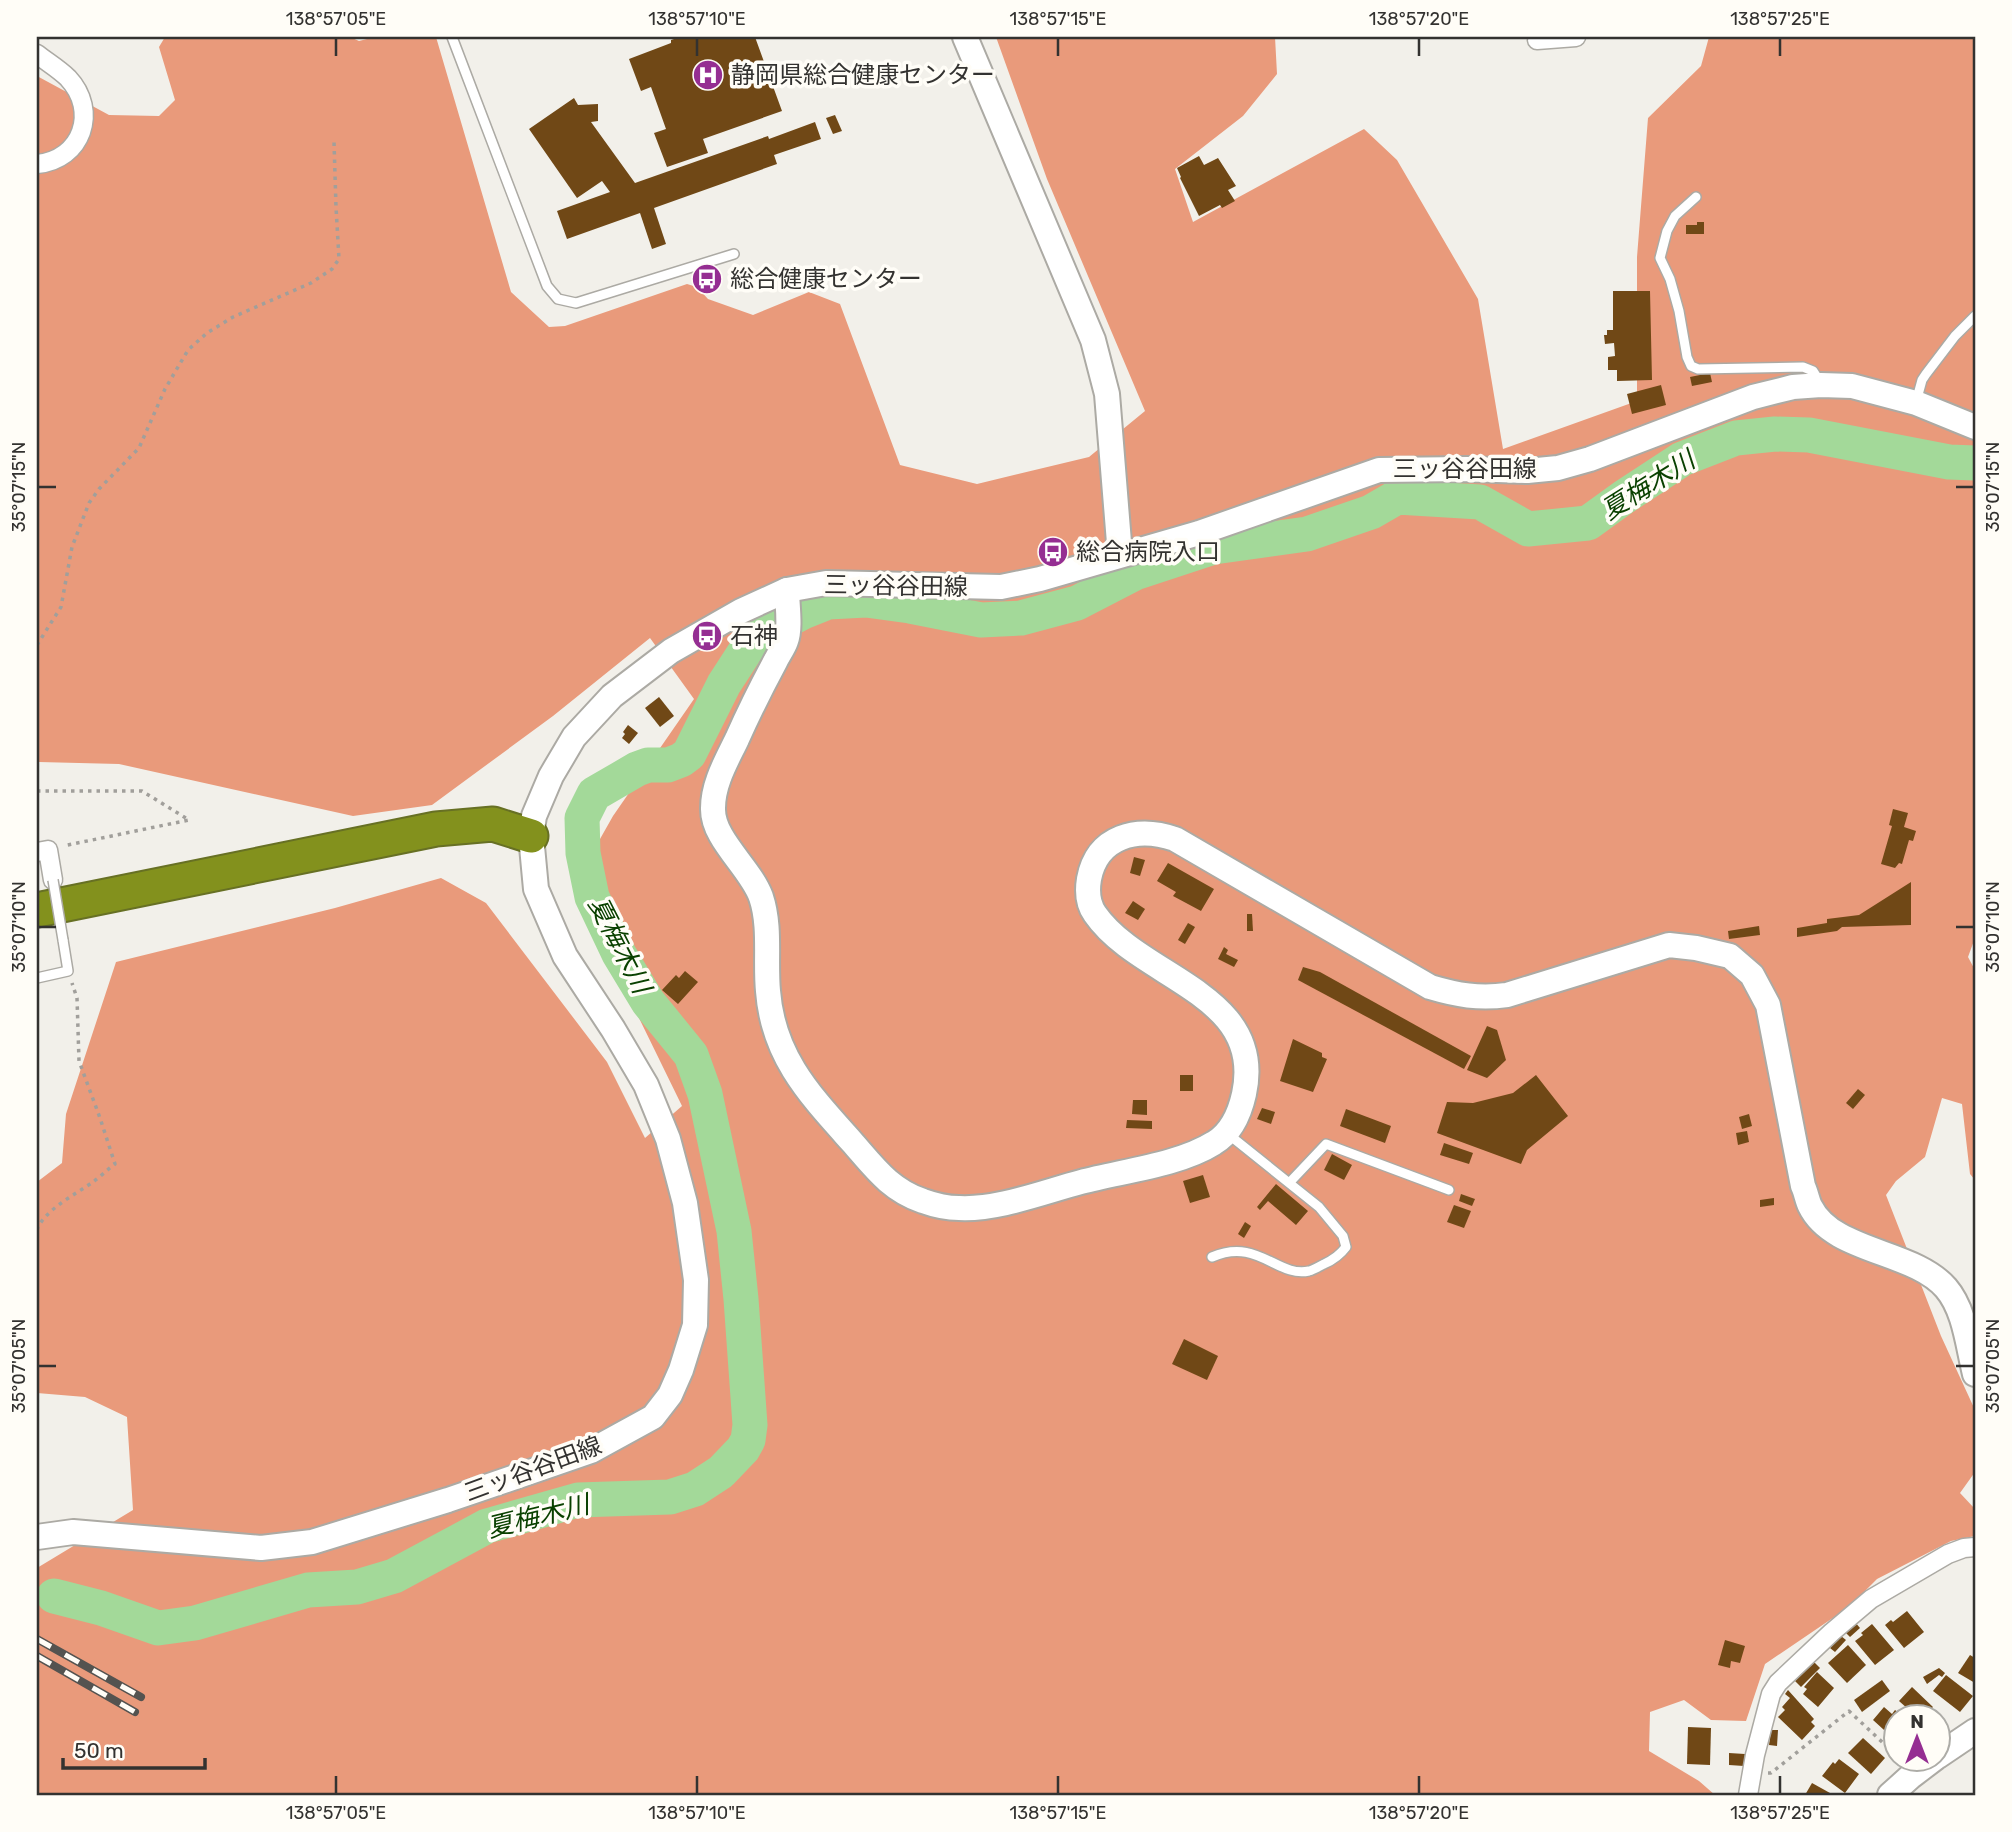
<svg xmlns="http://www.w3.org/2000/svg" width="2012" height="1832" font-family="Rubik,'Noto Sans JP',sans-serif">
  <rect width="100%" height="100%" fill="#f2f0ea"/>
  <!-- forest -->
  <polygon fill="#e99a7b" points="165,37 350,37 359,41 375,37 436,37 511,292 549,327 565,326 687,284 697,287 708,299 753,315 809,292 840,304 900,465 977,484 1089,457 1145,411 1047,179 996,37 1275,37 1277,74 1243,116 1175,169 1193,222 1364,129 1397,160 1478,299 1503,449 1637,401 1637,257 1648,118 1701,66 1709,37 1975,37 1975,938 1968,957 1975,970 1975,1180 1970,1174 1962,1104 1942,1098 1925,1157 1896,1181 1886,1195 1941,1336 1975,1410 1975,1472 1960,1493 1975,1509 1975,1536 1951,1541 1877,1579 1849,1607 1765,1664 1746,1721 1711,1720 1684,1700 1650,1712 1649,1751 1699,1781 1715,1795 37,1795 37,1568 133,1510 127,1417 85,1397 37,1393 37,1182 62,1163 66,1114 116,962 335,908 441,878 486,903 607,1062 645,1138 682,1106 574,885 613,816 694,699 650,638 553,716 432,805 353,816 119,764 39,762 37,759 37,76 109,115 159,116 175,100 159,47"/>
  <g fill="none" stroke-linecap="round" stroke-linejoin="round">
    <!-- river -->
    <polyline stroke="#a3d999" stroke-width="35" points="54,1596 101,1608 158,1628 195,1623 308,1590 357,1587 394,1576 487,1526 578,1500 670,1497 695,1489 721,1472 743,1449 748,1440 750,1425 741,1299 734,1231 705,1094 691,1055 648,1002 619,954 592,897 583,853 582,818 594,794 637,769 648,765 668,765 681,760 689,754 724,684 748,647 765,632 803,612 828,602 866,600 910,606 981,620 1021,618 1077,603 1135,573 1214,547 1307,534 1371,512 1397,497 1480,502 1528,529 1588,523 1624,497 1682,459 1736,438 1775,434 1809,435 1949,462 1975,463"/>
  </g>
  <!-- building -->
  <g fill="#704816">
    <polygon points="680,37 755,37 782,111 703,139 708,153 667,167 654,133 666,129 651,87 641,91 629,59 671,43 671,40"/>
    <polygon points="574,98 578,105 598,104 598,121 591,122 635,183 768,136 769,139 815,122 821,139 774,155 777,164 654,208 666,244 652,249 640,213 567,239 557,211 610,192 602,181 577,198 529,129"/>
    <polygon points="835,115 842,131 833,134 826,118"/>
    <polygon points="1199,156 1204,165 1218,158 1236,186 1228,190 1235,201 1222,208 1220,205 1199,216 1180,178 1181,177 1177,168"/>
    <polygon points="1697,222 1704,222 1704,234 1686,234 1686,225 1697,225"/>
    <polygon points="1613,291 1650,291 1652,380 1617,381 1617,370 1608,370 1608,357 1615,356 1614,343 1605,344 1604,335 1607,335 1607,330 1613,330"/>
    <polygon points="1710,373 1712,382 1692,386 1690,377"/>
    <polygon points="1661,385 1666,405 1632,414 1627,394"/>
    <polygon points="659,697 674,716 660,727 645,708"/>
    <polygon points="628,725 638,733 629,744 622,738 625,734 623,732"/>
    <polygon points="1893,809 1908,813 1904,827 1916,831 1913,841 1909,840 1902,864 1899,863 1895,868 1881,864 1892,826 1889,825"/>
    <polygon points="1134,857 1145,860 1140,876 1130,873"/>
    <polygon points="1168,863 1214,889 1201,911 1173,896 1176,892 1157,881"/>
    <polygon points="1911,882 1911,925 1842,927 1837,931 1797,937 1797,928 1827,923 1827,919 1859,915"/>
    <polygon points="1133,901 1145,909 1138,920 1125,913"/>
    <polygon points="1247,914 1252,914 1253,931 1247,931"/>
    <polygon points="1188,923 1195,927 1185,944 1178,940"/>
    <polygon points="1759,926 1760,935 1729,939 1728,931"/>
    <polygon points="1224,947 1228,950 1226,954 1238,960 1234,967 1218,959"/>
    <polygon points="1303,967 1320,972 1471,1056 1464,1069 1298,980"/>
    <polygon points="685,971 698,982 678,1004 662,990 676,975 679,978"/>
    <polygon points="1487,1026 1497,1030 1506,1060 1487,1078 1467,1070"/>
    <polygon points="1293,1039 1322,1053 1322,1057 1327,1059 1313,1092 1280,1081"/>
    <rect x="1180" y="1075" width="13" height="16"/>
    <polygon points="1536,1075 1568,1116 1527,1150 1521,1164 1437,1133 1447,1102 1473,1103 1513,1093"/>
    <polygon points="1858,1089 1865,1095 1853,1109 1846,1103"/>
    <polygon points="1133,1100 1147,1100 1147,1115 1132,1114"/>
    <polygon points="1262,1108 1275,1112 1271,1124 1257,1119"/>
    <polygon points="1346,1109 1391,1126 1385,1143 1340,1126"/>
    <polygon points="1749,1114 1752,1126 1742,1129 1739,1117"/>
    <polygon points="1127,1120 1152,1121 1152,1129 1126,1128"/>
    <polygon points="1747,1131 1749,1142 1738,1145 1736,1133"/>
    <polygon points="1444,1143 1473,1153 1469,1164 1440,1155"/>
    <polygon points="1332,1154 1352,1165 1344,1180 1324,1170"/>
    <polygon points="1203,1175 1210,1197 1190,1203 1183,1181"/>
    <polygon points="1276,1184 1308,1211 1296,1225 1268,1201 1260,1210 1257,1207"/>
    <polygon points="1461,1194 1475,1199 1472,1206 1459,1201"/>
    <polygon points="1774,1198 1774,1205 1760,1207 1760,1200"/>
    <polygon points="1454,1205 1471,1211 1464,1228 1447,1222"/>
    <polygon points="1245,1222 1251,1226 1244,1238 1238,1234"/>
    <polygon points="1184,1339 1218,1356 1207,1380 1172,1364"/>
    <polygon points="1907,1611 1924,1632 1904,1648 1885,1625 1891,1620 1893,1622"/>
    <polygon points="1855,1622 1860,1628 1850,1637 1845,1632"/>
    <polygon points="1872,1624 1894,1650 1875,1665 1855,1641 1863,1635 1861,1633"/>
    <polygon points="1841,1636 1846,1640 1835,1652 1830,1648"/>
    <polygon points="1725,1640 1745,1646 1740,1663 1731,1661 1730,1668 1718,1665"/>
    <polygon points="1848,1645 1866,1665 1847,1683 1828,1663"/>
    <polygon points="1970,1655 1975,1658 1975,1683 1958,1673"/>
    <polygon points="1814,1662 1820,1668 1801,1687 1795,1681"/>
    <polygon points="1939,1668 1945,1673 1942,1677 1939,1675 1927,1684 1923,1677"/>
    <polygon points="1817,1672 1834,1688 1818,1707 1803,1694 1807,1689 1804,1687"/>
    <polygon points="1946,1675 1973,1696 1960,1712 1933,1691"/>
    <polygon points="1882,1680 1890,1691 1862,1712 1854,1700"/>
    <polygon points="1912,1687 1933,1707 1930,1710 1933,1713 1930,1716 1911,1716 1906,1711 1908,1709 1899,1701"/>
    <polygon points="1788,1690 1814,1719 1811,1722 1815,1726 1802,1740 1778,1717 1785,1710 1782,1707 1790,1698 1785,1694"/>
    <polygon points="1884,1707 1892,1714 1895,1710 1903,1716 1896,1716 1896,1736 1894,1739 1873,1720"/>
    <polygon points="1688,1727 1711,1728 1710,1765 1687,1764"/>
    <polygon points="1771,1730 1778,1730 1777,1746 1769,1745"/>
    <polygon points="1863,1738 1885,1758 1871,1774 1848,1753"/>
    <polygon points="1729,1753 1745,1754 1744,1766 1729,1765"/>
    <polygon points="1839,1759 1859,1774 1845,1793 1822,1776 1833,1762 1835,1764"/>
    <polygon points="1812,1783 1830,1793 1829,1795 1805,1795"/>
  </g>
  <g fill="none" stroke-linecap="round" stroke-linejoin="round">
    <!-- lane casing -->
    <g stroke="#acaaa4" stroke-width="12">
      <g id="lane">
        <polyline points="452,37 547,286 558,299 576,303 734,254"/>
        <polyline points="1696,197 1675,216 1667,231 1660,258 1670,279 1679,311 1687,357 1691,366 1698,369 1803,367 1813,371 1820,382"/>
        <polyline points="1916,402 1922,380 1926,374 1955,336 1975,316"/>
        <polyline points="37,978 68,971 63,940"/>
        <polyline points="1290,1182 1326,1144 1449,1190"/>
        <path d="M1212,1257C1258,1237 1277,1278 1309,1271C1313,1270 1320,1266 1324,1264C1333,1260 1340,1255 1346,1247L1343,1236L1319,1207L1228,1134"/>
      </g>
    </g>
    <!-- street casing -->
    <g stroke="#acaaa4" stroke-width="21">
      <g id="street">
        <polyline points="1537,40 1576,37"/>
        <path d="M37,54C47,62 59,69 68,78C99,111 82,160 37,164"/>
        <polyline points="37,852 48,850 53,880"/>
        <polyline points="1748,1795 1755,1755 1766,1713 1771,1694 1778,1683 1832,1632 1871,1599 1948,1554 1964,1548 1975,1547"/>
      </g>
    </g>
    <!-- secondary casing -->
    <g stroke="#acaaa4" stroke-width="28">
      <g id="secondary">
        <polyline points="965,37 1093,340 1107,394 1120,555"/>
        <path d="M787,590C787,604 791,628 786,641C784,647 779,654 776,660C762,686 749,712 737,739C727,760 713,783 713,808C712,839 750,867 761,897C771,927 765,960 768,991C773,1057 810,1095 852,1142C874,1167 890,1190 923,1201C934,1205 948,1208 959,1208C998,1210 1043,1192 1081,1182C1122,1171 1179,1165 1214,1143C1231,1133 1240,1112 1244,1094C1266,993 1140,979 1095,914C1088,904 1087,891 1089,879C1097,836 1137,826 1175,839L1430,987C1457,995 1479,999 1507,995L1669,945L1696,948L1730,956L1752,975L1768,1005L1803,1186C1806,1192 1807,1200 1810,1206C1833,1253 1913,1250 1946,1288C1965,1310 1968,1346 1975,1374"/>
        <polyline points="37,1537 73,1532 261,1548 312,1542 448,1500 591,1451 653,1417 670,1395 681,1370 695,1325 696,1280 685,1203 668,1139 646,1085 613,1029 565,956 536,889 531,836 534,816 551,776 574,737 612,696 671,651 741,611 787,590 826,583 1001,587 1040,579 1199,533 1379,470 1467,469 1527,471 1558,468 1590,459 1753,397 1793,387 1821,385 1852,386 1916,403 1975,427"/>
        <polyline points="1938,1756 1975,1731"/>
        <polyline points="1890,1795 1910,1777 1935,1758"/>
      </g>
    </g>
    <!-- highway casing -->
    <g stroke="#677024" stroke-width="37">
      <polyline id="highway" points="37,910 436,829 493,824 531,836"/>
    </g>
    <!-- path -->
    <g stroke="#a19f9b" stroke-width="3.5" stroke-dasharray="3.5 5" stroke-linecap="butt">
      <polyline points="37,645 61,607 72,547 89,503 99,489 139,448 165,389 188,350 207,333 233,317 311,283 332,269 339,259 336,207 334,142"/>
      <polyline points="37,791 142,791 189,820 63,846"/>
      <path d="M37,1230C44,1210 76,1194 93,1182C100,1177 107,1170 115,1164L100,1118L79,1061L77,998L72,983"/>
      <polyline points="1768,1773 1771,1773 1849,1711 1896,1755"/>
    </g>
    <!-- lane -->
    <use href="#lane" stroke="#fff" stroke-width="9"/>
    <!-- street -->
    <use href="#street" stroke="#fff" stroke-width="18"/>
    <!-- secondary -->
    <use href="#secondary" stroke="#fff" stroke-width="24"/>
    <!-- highway -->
    <use href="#highway" stroke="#83911d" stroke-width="33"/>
    <!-- rail casing -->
    <g stroke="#545350" stroke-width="8">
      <g id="rail">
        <polyline points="37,1639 141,1697"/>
        <polyline points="37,1656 135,1712"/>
      </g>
    </g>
    <!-- rail -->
    <use href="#rail" stroke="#fffdf7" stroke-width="5" stroke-dasharray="16" stroke-linecap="butt"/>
    <!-- lane-bridge casing -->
    <g stroke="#acaaa4" stroke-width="12" stroke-linecap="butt">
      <polyline id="lane-bridge" points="53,880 63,940"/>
    </g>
    <!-- lane-bridge -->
    <use href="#lane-bridge" stroke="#fff" stroke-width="9"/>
  </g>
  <!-- ticks -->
  <path fill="none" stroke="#333230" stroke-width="2.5" d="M336,38V56M697,38V56M1058,38V56M1419,38V56M1780,38V56M38,487H56M1956,487H1974M38,927H56M1956,927H1974M38,1366H56M1956,1366H1974M336,1776V1794M697,1776V1794M1058,1776V1794M1419,1776V1794M1780,1776V1794"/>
  <!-- icons -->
  <defs>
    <g id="hospital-disc" transform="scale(1.575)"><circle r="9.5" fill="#952e92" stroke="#fffdf7"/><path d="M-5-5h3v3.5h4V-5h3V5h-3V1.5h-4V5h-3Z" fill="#fff"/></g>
    <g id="bus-disc" transform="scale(1.575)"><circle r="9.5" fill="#952e92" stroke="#fffdf7"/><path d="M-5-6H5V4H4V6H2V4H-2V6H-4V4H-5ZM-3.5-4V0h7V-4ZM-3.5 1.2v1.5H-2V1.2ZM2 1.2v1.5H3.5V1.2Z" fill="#fff"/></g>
  </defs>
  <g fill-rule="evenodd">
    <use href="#hospital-disc" x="708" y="75"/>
    <use href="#bus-disc" x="707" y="279"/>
    <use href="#bus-disc" x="1053" y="552"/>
    <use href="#bus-disc" x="707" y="636"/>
  </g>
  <g text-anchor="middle" stroke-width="7" stroke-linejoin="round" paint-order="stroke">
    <!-- poi labels -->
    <g font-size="24" fill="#333230" stroke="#fffdf7" text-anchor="start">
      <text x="731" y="83">静岡県総合健康センター</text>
      <text x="730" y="287">総合健康センター</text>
      <text x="1076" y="560">総合病院入口</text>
      <text x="730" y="644">石神</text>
    </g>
    <!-- street labels -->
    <g font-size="24" fill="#333230" stroke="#fffdf7">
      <text x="1465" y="477">三ッ谷谷田線</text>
      <text transform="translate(896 586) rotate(1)" y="8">三ッ谷谷田線</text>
      <text transform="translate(533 1469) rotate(-20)" y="8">三ッ谷谷田線</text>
    </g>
    <!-- water labels -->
    <g font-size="26" font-style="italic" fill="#0a4100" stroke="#fffdf7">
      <text transform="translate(1648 485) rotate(-32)" y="9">夏梅木川</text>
      <text transform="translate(620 945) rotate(63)" y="9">夏梅木川</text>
      <text transform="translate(538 1516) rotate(-14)" y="9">夏梅木川</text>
    </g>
  </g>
  <!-- border -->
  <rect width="2012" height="1832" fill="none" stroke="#fffdf7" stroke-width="77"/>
  <!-- north arrow -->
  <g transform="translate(1917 1738)"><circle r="33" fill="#fffdf7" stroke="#adaca7" stroke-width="2"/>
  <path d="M0-5L12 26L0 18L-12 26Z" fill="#952e92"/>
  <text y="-10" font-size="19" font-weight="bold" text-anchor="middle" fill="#333230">N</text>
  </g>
  <!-- scale -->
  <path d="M63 1758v10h142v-10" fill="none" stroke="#333230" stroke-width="3.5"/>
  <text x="74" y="1758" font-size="21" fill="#333230" stroke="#fffdf7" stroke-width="5" paint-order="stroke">50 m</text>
  <rect x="38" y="38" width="1936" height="1756" fill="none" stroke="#333230" stroke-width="2.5"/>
  <g font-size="18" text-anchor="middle" fill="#333230">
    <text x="336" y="25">138°57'05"E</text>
    <text x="697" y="25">138°57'10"E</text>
    <text x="1058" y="25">138°57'15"E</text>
    <text x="1419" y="25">138°57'20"E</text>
    <text x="1780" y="25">138°57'25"E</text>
    <text transform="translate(19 487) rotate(-90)" y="6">35°07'15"N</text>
    <text transform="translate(1993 487) rotate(-90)" y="6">35°07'15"N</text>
    <text transform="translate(19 927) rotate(-90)" y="6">35°07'10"N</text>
    <text transform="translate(1993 927) rotate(-90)" y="6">35°07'10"N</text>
    <text transform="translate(19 1366) rotate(-90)" y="6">35°07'05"N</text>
    <text transform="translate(1993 1366) rotate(-90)" y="6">35°07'05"N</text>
    <text x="336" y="1819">138°57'05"E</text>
    <text x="697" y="1819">138°57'10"E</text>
    <text x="1058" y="1819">138°57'15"E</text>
    <text x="1419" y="1819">138°57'20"E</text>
    <text x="1780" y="1819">138°57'25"E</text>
  </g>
</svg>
